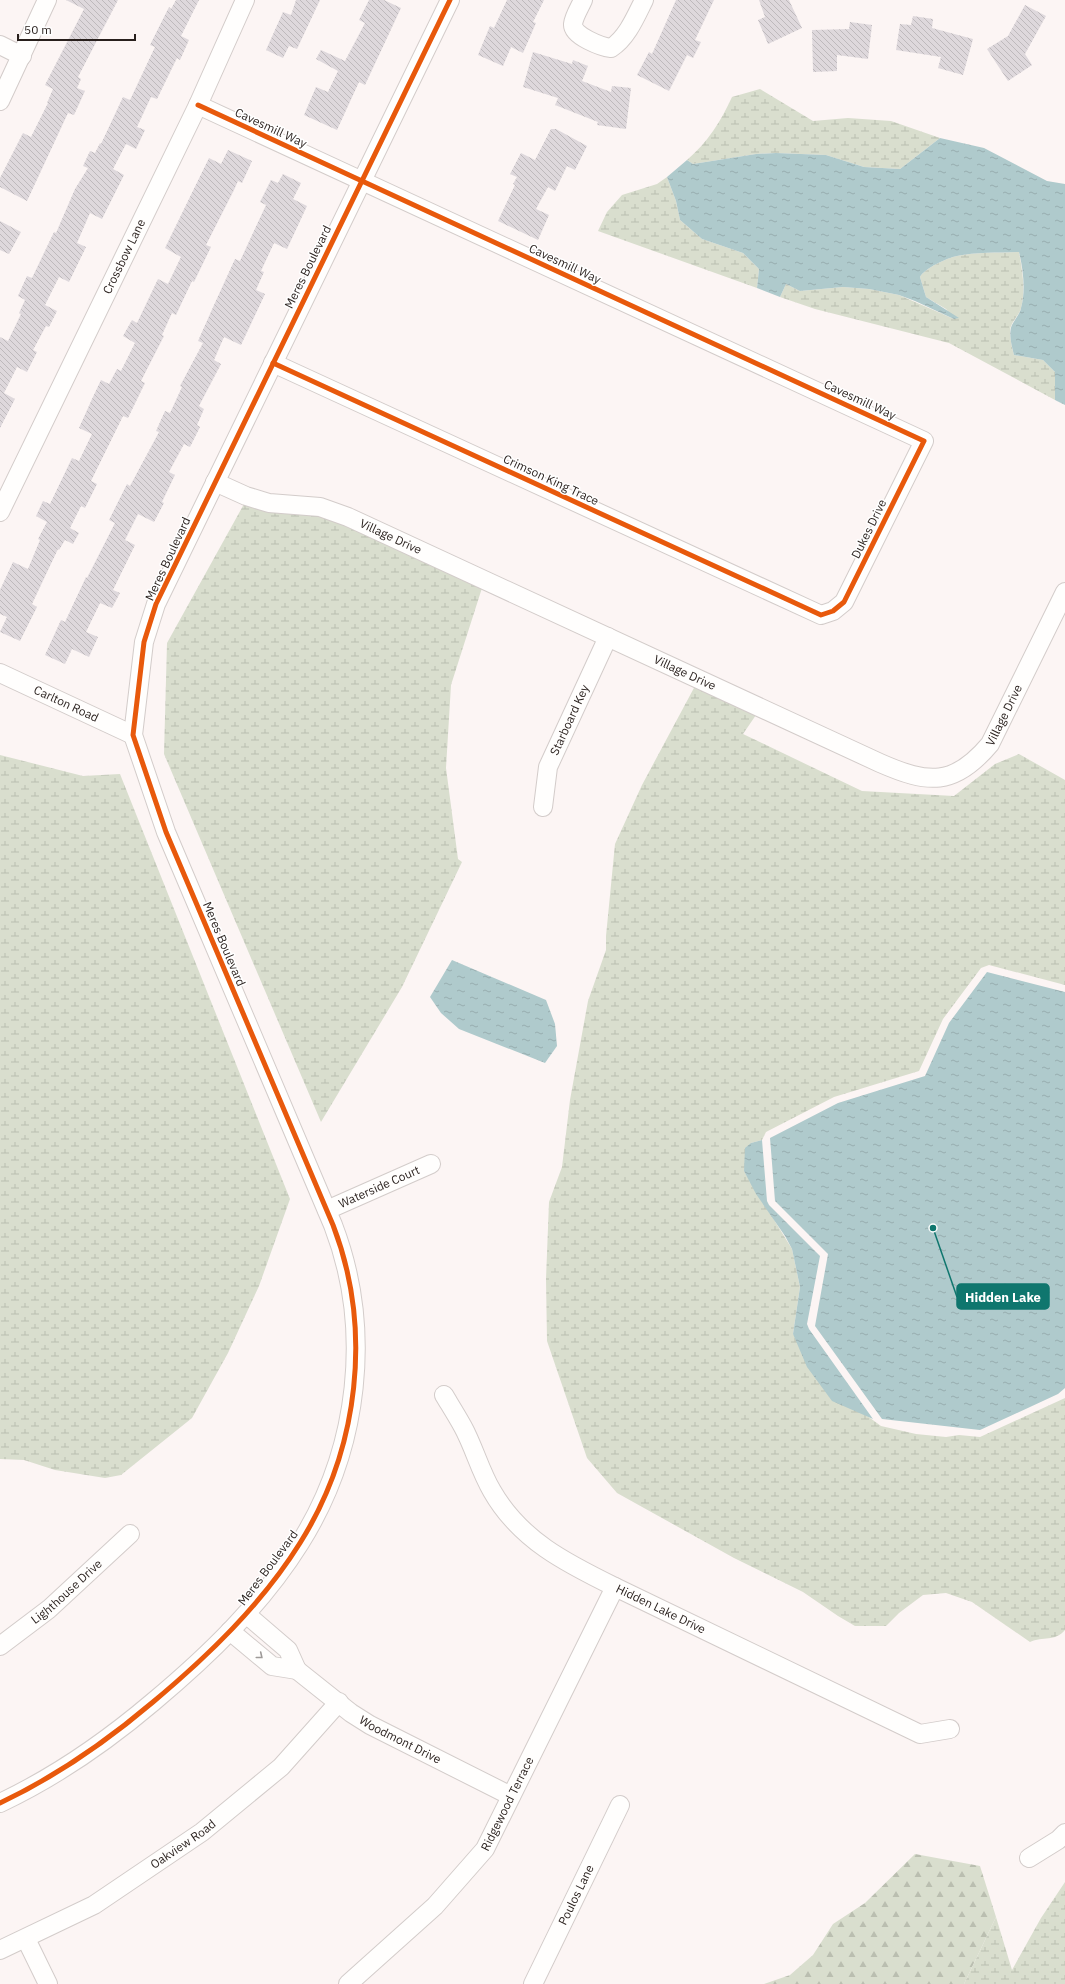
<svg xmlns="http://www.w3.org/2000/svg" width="1065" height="1984" font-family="'IBM Plex Sans',sans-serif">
  <defs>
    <pattern id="forest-firs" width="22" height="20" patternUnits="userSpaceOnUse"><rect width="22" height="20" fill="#d9dece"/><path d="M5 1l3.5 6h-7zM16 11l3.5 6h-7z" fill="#babeb0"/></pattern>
    <pattern id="wetland-marsh" width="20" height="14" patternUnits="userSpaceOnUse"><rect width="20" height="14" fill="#d9dece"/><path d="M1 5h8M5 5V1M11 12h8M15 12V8" fill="none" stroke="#babeb0"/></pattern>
    <pattern id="water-ripples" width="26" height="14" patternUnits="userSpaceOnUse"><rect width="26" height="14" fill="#afcacc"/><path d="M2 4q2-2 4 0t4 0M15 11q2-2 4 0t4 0" fill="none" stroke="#97adaf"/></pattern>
    <pattern id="building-back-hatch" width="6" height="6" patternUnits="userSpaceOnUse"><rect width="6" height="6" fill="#ded8dc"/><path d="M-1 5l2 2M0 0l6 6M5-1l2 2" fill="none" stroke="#beb9bc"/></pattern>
  </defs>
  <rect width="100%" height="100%" fill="#fcf5f4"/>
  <!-- forest -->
  <polygon fill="url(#forest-firs)" points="915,1854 980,1866 996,1917 964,1984 764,1984 790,1975 813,1955 833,1924 865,1903"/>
  <!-- wetland -->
  <g fill="url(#wetland-marsh)">
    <path d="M760,89L813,121L848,118L891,121L940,138L900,169L864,167L826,155L776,153L756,154L693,164L687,160C708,142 721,121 732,97Z"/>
    <polygon points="667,177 676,201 680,220 702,239 743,253 759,269 757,288 598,231 607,212 622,195 657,184"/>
    <path d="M1019,252C1022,269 1026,290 1021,308C1019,316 1010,323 1010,331C1010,338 1012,348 1014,355L1043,360L1055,372V400L949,343L815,309L780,297L786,284L800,291L843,287L869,289L899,295L954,319L946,309L926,297L920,277C925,268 947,258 957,256C976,252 999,253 1019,252Z"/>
    <polygon points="244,504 275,513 309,514 330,519 482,588 451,685 446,768 458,859 462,862 402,987 321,1122 164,754 167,643"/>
    <path d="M695,686L756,715L743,734L862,791L954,796L995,764L1019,754L1065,780V985L989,965L981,968L943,1019L919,1071L834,1097L766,1132L762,1140L751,1143L744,1171L792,1249L800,1287L793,1334L866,1415L881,1426L916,1434L946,1437L959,1435L980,1437L1065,1398V1630C1055,1642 1043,1636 1030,1642L972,1602L946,1593L923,1595L899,1613L886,1626H855L838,1616L803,1592L734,1558L617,1493L587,1458L547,1341L546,1279L549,1202L562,1167L570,1100L588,1001L606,950V936L615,844L642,785Z"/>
    <polygon points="0,755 83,776 120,774 290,1199 259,1286 228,1353 192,1418 121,1475 105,1478 55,1470 24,1460 0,1459"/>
    <polygon points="1065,1882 1065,1984 964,1984 996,1917 1012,1970 1041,1918"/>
  </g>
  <!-- water -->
  <g fill="url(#water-ripples)">
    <path d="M940,138L984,148L1047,181L1065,184V405L1055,400V372L1043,360L1014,355C1012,347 1008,333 1012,325C1015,319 1020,314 1021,308C1026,290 1023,269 1019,252C999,253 976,252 957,256C947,258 925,268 920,277L926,297L959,318L954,319L915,301L899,295L869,289L843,287L800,291L786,284L780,297L757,288L759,269L743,253L702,239L680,220L676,201L667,177L687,160L693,164L756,154L776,153L826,155L864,167L900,169Z"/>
    <polygon points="452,960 546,1000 555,1024 557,1046 545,1063 459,1029 441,1013 430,997"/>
    <polygon points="987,972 1065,992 1065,1388 1058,1394 980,1430 882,1419 815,1326 828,1254 775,1201 770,1138 838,1103 925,1076 949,1023"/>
    <polygon points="762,1140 767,1201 769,1205 820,1256 807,1324 809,1329 873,1419 832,1401 807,1367 793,1334 800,1287 792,1249 785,1236 756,1194 744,1171 745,1148 751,1143"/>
  </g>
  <!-- building -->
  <g fill="url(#building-back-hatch)">
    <polygon points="66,0 118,0 78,77 81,79 77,88 85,91 74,115 68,113 27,201 0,187 0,178 23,133 31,137 48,103 47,103 53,89 45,85 84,9"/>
    <polygon points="176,0 199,0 181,36 189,40 180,60 177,58 157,99 151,97 137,127 145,130 136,149 126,144 113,169 124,175 102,219 90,213 77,243 86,247 69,282 59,277 45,305 57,311 49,327 46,326 33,350 37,352 27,372 17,367 4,393 15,399 0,428 0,337 8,341 21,314 19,313 25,300 18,296 27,276 32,278 54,232 56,233 75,189 88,168 83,166 90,151 95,153 100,143 101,144 123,97 130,100 155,47 150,45 169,7 171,9"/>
    <polygon points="296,0 320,0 297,49 289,46 283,58 266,50 283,12 291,15"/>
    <polygon points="369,0 384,0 401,8 365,85 359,82 337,130 304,115 316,87 328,92 338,71 316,59 321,50 345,61 365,23 359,20"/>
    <polygon points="507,0 544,0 533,22 536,23 523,53 511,47 503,66 478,55 490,26 494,28"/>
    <polygon points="676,0 714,0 695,40 701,42 693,58 687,55 669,91 637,75 649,52 652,54"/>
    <polygon points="759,0 789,0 802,28 768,44 758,20 765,17"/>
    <polygon points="1025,5 1046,16 1025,54 1032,65 1008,81 987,49 1008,36"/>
    <polygon points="913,16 933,19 932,28 973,39 963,75 938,68 941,57 896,50 900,24 911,25"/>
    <polygon points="850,22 872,25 868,59 837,55 837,71 813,72 812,30 849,29"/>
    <polygon points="533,52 572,64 573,60 588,66 582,81 611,92 612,86 631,88 626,129 597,125 598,122 555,105 558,98 523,87"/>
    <polygon points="551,129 556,129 587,146 575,170 567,166 555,191 548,187 536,209 549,215 538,240 498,221 515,185 513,184 517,177 510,174 521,153 535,160"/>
    <polygon points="228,150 252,161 242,183 238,181 234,190 206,245 211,247 194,282 192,281 176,315 172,313 162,335 164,336 141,381 145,383 128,418 123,416 91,481 97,484 85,508 81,506 70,528 79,533 73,544 65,540 59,550 58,549 32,604 37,607 20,641 0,632 7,617 0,614 0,590 13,562 28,569 40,540 38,539 47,522 36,516 43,501 50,504 72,458 79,461 92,434 79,428 92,399 101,380 109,384 117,369 121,371 135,343 123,336 132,320 137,323 158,279 168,284 181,257 165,248 209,158 221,164"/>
    <polygon points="283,174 301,183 293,199 307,206 287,249 274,243 261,271 264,272 256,290 265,294 241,345 224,337 214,360 221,364 199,406 204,409 197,425 200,427 190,447 184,444 169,472 175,475 162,502 164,503 154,522 138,514 125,540 135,545 113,590 120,593 112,608 100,603 86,632 98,637 89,657 72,649 65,664 45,655 61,620 65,622 86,577 87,578 115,523 109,520 127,484 130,486 159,432 156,431 165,411 170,413 182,387 180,386 203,343 198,341 214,305 235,259 240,261 266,205 260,202 271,180 278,183"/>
    <polygon points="0,221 21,232 9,254 0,250"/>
  </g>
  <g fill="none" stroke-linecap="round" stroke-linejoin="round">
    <!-- minor casing -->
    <g stroke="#d3ccca" stroke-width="20">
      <g id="minor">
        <path d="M583,0C580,7 574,16 573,24C572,36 602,47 611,48C627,38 636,16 644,0"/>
        <polyline points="0,45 22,56"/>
        <polyline points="0,101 47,0"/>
        <polyline points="198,105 924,441 844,602 833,611 821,615 273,363"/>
        <path id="s1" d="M215,482L246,496L269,503L320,507L348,517L880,763C928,784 954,787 990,744L1065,592"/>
        <path id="s2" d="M0,512L198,105L245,0"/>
        <path id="s3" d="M0,673L133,735"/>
        <path id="s4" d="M543,807L548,767L608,637"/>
        <path id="s5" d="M327,1210L431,1164"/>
        <path id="s6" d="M444,1395C450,1405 457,1416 463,1427C474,1447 480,1471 492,1491C520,1540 566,1563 615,1587L920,1734L950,1729"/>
        <polyline points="230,1631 272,1666 297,1670 288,1650 246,1614"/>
        <path id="s7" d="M0,1646L49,1609L130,1534"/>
        <path id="s8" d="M297,1670L351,1713L370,1725L511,1796"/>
        <path d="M0,1803C55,1777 107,1741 153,1702C208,1656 262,1604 300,1543C359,1449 373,1329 333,1225L166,832L133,735L144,642L156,604L450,0"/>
        <polyline points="1029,1858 1058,1840 1065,1833"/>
        <polyline points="26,1939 48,1984"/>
        <path id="s9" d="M0,1950L94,1905L202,1832L281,1767L339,1702"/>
        <path id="s10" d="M348,1984L435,1906L485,1849L615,1587"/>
        <path id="s11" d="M533,1984L620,1805"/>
      </g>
    </g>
    <!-- minor -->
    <use href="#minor" stroke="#fffefd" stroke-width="18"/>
    <!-- cycleway casing -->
    <g stroke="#fff" stroke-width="8">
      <g id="cycleway">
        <polyline points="198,105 924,441 844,602 833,611 821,615 273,363"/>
        <path d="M0,1803C55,1777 107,1741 153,1702C208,1656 262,1604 300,1543C359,1449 373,1329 333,1225L166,832L133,735L144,642L156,604L450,0"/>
      </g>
    </g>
    <!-- cycleway -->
    <use href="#cycleway" stroke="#e8590c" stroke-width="5"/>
  </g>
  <!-- one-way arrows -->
  <defs><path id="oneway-chevron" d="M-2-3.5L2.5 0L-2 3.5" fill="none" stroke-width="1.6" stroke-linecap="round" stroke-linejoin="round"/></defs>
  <use stroke="#9e9a98" href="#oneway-chevron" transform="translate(260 1656) rotate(39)"/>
  <g text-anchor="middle" stroke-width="3" stroke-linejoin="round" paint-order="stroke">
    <!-- street labels -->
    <g font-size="12" fill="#281f1c" stroke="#fff">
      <text transform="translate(271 128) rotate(25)" y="4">Cavesmill Way</text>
      <text dy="4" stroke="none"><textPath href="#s2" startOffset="284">Crossbow Lane</textPath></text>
      <text transform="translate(565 264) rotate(25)" y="4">Cavesmill Way</text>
      <text transform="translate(308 267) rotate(-64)" y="4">Meres Boulevard</text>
      <text transform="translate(860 400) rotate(25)" y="4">Cavesmill Way</text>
      <text transform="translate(551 480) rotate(25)" y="4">Crimson King Trace</text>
      <text transform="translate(869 529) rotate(-64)" y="4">Dukes Drive</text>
      <text dy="4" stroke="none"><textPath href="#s1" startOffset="186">Village Drive</textPath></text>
      <text transform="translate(168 559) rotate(-65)" y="4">Meres Boulevard</text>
      <text dy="4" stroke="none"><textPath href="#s1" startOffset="510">Village Drive</textPath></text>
      <text dy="4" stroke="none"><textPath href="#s3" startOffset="73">Carlton Road</textPath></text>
      <text dy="4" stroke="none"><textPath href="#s1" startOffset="881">Village Drive</textPath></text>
      <text dy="4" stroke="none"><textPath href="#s4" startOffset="92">Starboard Key</textPath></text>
      <text transform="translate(224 944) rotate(67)" y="4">Meres Boulevard</text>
      <text dy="4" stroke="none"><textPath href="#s5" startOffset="57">Waterside Court</textPath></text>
      <text transform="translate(268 1568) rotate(-53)" y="4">Meres Boulevard</text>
      <text dy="4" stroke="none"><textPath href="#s7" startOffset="86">Lighthouse Drive</textPath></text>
      <text dy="4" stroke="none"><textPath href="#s6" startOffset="317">Hidden Lake Drive</textPath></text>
      <text dy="4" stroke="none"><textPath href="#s8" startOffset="125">Woodmont Drive</textPath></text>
      <text dy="4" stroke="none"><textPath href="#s10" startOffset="243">Ridgewood Terrace</textPath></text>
      <text dy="4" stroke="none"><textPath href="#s9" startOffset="212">Oakview Road</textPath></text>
      <text dy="4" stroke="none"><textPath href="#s11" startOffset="99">Poulos Lane</textPath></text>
    </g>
  </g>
  <!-- callouts -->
  <path fill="none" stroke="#0f766e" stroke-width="1.5" d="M933 1228L957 1297"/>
  <circle fill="#0f766e" stroke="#fff" stroke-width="1.5" cx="933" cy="1228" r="4"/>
  <rect fill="#0f766e" stroke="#0f766e" stroke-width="1.5" x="957" y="1284" width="92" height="25" rx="4"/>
  <g font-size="13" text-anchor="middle" font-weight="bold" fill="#fff">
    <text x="1003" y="1302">Hidden Lake</text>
  </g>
  <!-- scale -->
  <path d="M18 34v6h117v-6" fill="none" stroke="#281f1c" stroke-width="2"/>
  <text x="24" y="34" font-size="12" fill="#281f1c" stroke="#ffffff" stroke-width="3" paint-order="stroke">50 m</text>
</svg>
